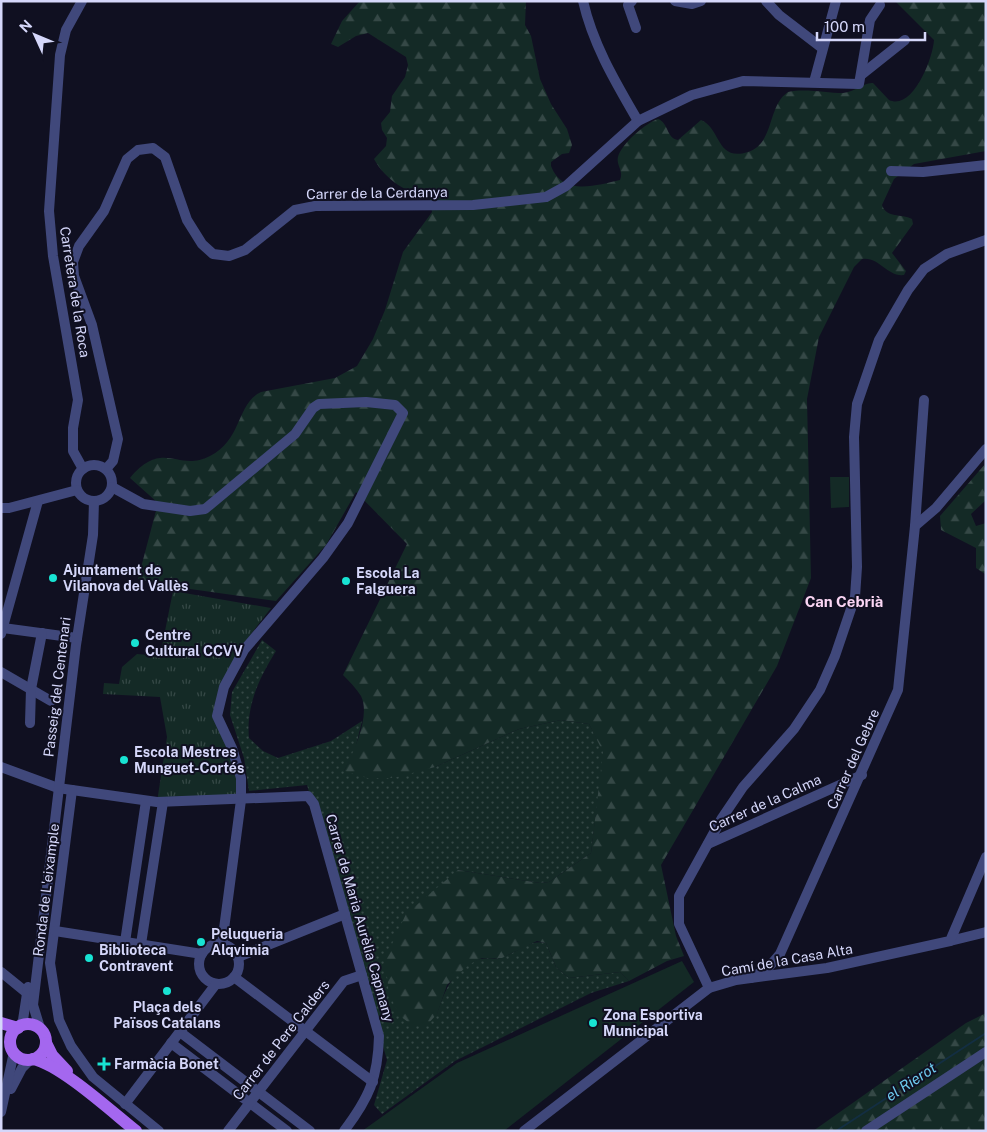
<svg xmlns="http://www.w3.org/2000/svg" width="987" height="1132" font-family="'Public Sans',sans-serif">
  <defs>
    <pattern id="grass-dots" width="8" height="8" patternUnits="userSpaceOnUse" patternTransform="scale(1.25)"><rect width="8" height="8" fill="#142a26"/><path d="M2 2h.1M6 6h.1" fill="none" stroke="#354846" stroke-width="1.8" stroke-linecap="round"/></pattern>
    <pattern id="forest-firs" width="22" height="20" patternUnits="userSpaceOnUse" patternTransform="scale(1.25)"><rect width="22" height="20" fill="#142a26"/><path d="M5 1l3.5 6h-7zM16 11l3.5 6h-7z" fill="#354846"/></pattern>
    <pattern id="park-tufts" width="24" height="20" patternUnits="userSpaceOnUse" patternTransform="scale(1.25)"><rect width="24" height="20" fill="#142a26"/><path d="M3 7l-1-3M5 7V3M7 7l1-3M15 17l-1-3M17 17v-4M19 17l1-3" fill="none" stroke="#354846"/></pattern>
  </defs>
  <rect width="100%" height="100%" fill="#101021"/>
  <!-- grass -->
  <path fill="url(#grass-dots)" d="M262,640L276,651C259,678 246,706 249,738L263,751L278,758L331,741L362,721L355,750L344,771L435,767L519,729L561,720L589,724L604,752L591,853L549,882L540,883L458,870L437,1014C445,990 453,968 480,959C488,957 496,960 503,957C518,952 530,939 546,943L556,967L569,978L620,972L629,981L591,993L455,1061L382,1114L374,1105L387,1060L307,785L249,791L244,758L230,715L232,692Z"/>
  <!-- forest -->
  <g fill="url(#forest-firs)">
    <path d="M360,1H526L525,25L531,36L540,79L551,104L567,129L572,145L569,153L562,154L551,162V166C563,197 597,185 620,180C624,171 616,165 618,157C621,144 647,122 658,119C669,123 666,138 678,140L701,120C721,128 716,162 748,152C775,143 767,106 788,92C805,88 826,93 843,93C855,92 864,82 873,83L889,100C913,111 933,58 934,40L895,1H986V151L914,164L894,179L882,205C887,219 901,213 912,219L913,224L892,253L906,271L904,275C887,277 879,256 862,259L854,267L819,337L807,399L811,578L777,666L661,865L676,936L684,956L667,961L629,981L620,972L569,978L556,967L546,943L537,941L502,958H482L468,965L447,985L437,1014L425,1027L412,1025L400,1016L389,994L385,959L406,914L458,870L540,883L549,882L591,853L603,752L589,724L561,720L519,729L435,767L393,778H367L344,771C353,753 371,716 361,696C356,688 349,681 343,675L407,544L356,492L326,545L276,601L176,587L138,579L158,503L130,478C164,438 177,473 210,456C243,439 236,404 261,392L335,378L357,366L373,339L385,310L403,252L432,212L430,199C407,192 386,181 374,159L386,146L387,138L382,130L381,123L390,112L392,96L405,77L408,65L406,57L368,33L356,36L338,47L331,44L342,21Z"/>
    <polygon points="986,463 986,500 971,514 976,526 986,523 985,574 976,568 976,548 941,530 940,516"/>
    <polygon points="986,1013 986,1131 813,1131 966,1023"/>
  </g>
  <!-- park -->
  <polygon fill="url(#park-tufts)" points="173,591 271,608 241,647 214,714 239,776 238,795 157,802 167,737 160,697 103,694 104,683 119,684 122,667 137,654 160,656"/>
  <!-- pitch -->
  <g fill="#142a26">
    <polygon points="830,477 849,477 849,507 831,508"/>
    <polygon points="682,961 694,982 504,1131 362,1131 457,1063"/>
  </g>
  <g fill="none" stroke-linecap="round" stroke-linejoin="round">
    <!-- stream -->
    <polyline stroke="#132e42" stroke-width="2" points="836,1131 986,1033"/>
    <!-- minor -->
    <g stroke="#40487b" stroke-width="10">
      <polyline points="82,1 66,30 60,55 49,211 53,256 78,400 73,428 73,451 83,469"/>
      <path d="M583,1C593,45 616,83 638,121"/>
      <polyline points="632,1 628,5 636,28"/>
      <polyline points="675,1 692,4 701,1"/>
      <polyline points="766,1 779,15 822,48"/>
      <polyline points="861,75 905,40"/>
      <polyline points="814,82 836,1"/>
      <polyline points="891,171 923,172 986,165"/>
      <circle cx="94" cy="483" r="18"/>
      <polyline points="106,469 113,461 118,439 92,325 74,276 73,262 79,246 104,211 127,159 138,150 153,148 165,157 187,220 202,244 213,254 229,256 245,250 295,210 315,206 473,205 546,197 566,186 638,121 692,95 743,81 859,84 870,20 880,5"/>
      <polyline points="112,487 143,504 190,511 205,509 295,434 313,408 319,404 366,402 395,405 403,413 348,523 323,558 244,650 224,687 217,716 232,748 241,778 241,800 222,944"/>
      <polyline points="1,508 9,508 77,490"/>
      <polyline points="915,526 924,400"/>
      <polyline points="3,628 77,638"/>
      <polyline points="1,634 38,501"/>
      <polyline points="1,672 51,701"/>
      <polyline points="30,723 31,689 42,633"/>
      <path d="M1,767L58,788L157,802L308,796L314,804L379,1036C378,1078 369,1098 344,1131"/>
      <polyline points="72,790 50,963 59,1020 71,1046 93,1077 159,1131"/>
      <polyline points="708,844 862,775"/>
      <polyline points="55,931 202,954"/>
      <polyline points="950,941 986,932"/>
      <polyline points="125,942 146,801"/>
      <polyline points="141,944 163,802"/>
      <circle cx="219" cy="964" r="20"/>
      <polyline points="238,957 345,914"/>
      <polyline points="1,972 27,993"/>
      <polyline points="234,977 373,1082"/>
      <polyline points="751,978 768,968 780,954 898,690 915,526 936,508 986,449"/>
      <polyline points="709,988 679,924 679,896 722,818 743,787 794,729 820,690 835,656 855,597 857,567 854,437 857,404 879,340 908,290 924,269 947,254 986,240"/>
      <polyline points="20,1027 23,1020 28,987"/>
      <polyline points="40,1028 33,1005 76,645 93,535 94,501"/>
      <polyline points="180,1032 310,1131"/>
      <polyline points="171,1043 287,1131"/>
      <polyline points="11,1089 22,1068 30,1060"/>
      <polyline points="125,1104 216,984"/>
      <polyline points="1,1112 14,1052"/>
      <polyline points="228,1131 344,981 362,975"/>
      <polyline points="524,1131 709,988 736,980 827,968 950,941 986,857"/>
      <polyline points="866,1131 986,1052"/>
    </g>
    <!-- major -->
    <g stroke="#a467ef" stroke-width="12">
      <polyline points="1,1023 18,1028"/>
      <circle cx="28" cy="1042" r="18"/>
      <polyline points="46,1043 52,1055 67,1071"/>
      <path d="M33,1059C61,1065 112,1112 136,1131"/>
    </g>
  </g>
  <!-- markers -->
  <g fill="#18e3d3" stroke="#101021" stroke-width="2">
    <circle cx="53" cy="578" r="5"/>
    <circle cx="346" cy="581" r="5"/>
    <circle cx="135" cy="643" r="5"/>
    <circle cx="124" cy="760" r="5"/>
    <circle cx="201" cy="942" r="5"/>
    <circle cx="89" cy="958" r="5"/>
    <circle cx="167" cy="991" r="5"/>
    <circle cx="593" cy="1023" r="5"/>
    <path d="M101.5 1056.5h5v5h5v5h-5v5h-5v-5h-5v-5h5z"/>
  </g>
  <g text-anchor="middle" stroke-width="4" stroke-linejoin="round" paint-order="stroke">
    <!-- street labels -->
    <g font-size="14" fill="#d5d7fa" stroke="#101021">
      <text transform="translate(377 193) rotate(-1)" y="5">Carrer de la Cerdanya</text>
      <text transform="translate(75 292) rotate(81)" y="5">Carretera de la Roca</text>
      <text transform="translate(57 687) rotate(-83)" y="5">Passeig del Centenari</text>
      <text transform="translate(853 759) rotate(-66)" y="5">Carrer del Gebre</text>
      <text transform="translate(765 803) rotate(-24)" y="5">Carrer de la Calma</text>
      <text transform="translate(46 890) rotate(-83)" y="5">Ronda de L'eixample</text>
      <text transform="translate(360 918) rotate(74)" y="5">Carrer de Maria Aurèlia Capmany</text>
      <text transform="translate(787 960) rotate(-10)" y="5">Camí de la Casa Alta</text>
      <text transform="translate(281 1040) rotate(-52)" y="5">Carrer de Pere Calders</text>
    </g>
    <!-- poi labels -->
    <g font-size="14" font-weight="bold" fill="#d5d7fa" stroke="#101021" text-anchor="start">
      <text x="63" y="575">Ajuntament de<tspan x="63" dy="16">Vilanova del Vallès</tspan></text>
      <text x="356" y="578">Escola La<tspan x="356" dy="16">Falguera</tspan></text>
      <text x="145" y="640">Centre<tspan x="145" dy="16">Cultural CCVV</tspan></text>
      <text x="134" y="757">Escola Mestres<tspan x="134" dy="16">Munguet-Cortés</tspan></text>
      <text x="211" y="939">Peluqueria<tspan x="211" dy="16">Alqvimia</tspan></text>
      <text x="99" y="955">Biblioteca<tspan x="99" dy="16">Contravent</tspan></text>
      <text x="167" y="1012" text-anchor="middle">Plaça dels<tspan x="167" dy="16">Països Catalans</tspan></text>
      <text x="603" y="1020">Zona Esportiva<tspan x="603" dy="16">Municipal</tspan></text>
      <text x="114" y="1069">Farmàcia Bonet</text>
    </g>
    <!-- neighbourhood labels -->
    <g font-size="15" font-weight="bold" fill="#fbd6f4" stroke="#101021">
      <text x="844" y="607">Can Cebrià</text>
    </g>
    <!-- water labels -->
    <g font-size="15" font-style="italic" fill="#6ecaef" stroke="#101021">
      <text transform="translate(911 1082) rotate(-33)" y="5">el Rierot</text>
    </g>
  </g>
  <!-- border -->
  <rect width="987" height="1132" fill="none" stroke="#d5d7fa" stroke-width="5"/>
  <!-- north arrow -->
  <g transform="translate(35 35) rotate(314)" stroke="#101021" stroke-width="4" paint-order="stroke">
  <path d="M0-4L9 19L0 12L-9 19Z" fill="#d5d7fa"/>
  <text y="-8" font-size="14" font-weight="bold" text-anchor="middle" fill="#d5d7fa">N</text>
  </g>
  <!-- scale -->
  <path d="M817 32v8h108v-8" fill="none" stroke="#d5d7fa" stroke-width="2.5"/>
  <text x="824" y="32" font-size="15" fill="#d5d7fa" stroke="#101021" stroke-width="4" paint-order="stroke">100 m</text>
</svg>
